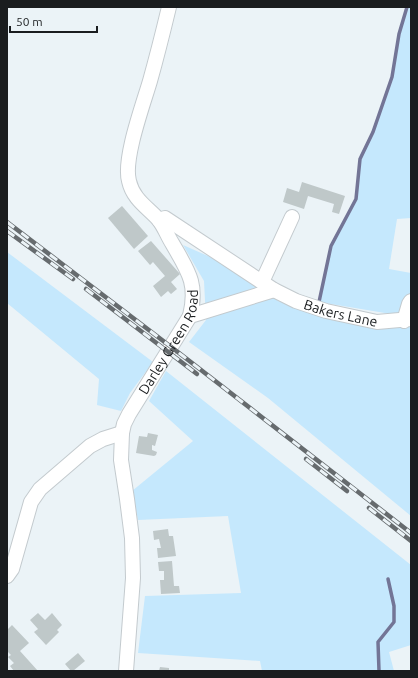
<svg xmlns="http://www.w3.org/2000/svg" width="418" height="678" font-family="Ubuntu,sans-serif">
  <rect width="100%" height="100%" fill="#ebf3f7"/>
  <!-- green -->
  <g fill="#c5e8fd">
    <polygon points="407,7 411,7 411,218 397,219 389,269 411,273 411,294 403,316 319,302 331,246 356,199 360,159 373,132 392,78 399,34"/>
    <polygon points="183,245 208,256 249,276 278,301 348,323 411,323 411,516 268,398 189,342 206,320 204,281"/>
    <polygon points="7,252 153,362 130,393 121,411 97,405 99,379 7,303"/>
    <polygon points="166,371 411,565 411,645 389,652 394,671 262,671 260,661 138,653 145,596 241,593 228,516 138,520 132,491 193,441 149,401"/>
  </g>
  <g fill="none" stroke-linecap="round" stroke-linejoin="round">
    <!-- stream -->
    <g stroke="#737596" stroke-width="3.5">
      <polyline points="319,302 331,246 356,199 360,159 373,132 392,77 399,34 407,7"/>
      <polyline points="379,671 378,642 394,622 394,606 388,579"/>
    </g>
  </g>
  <!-- building -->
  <g fill="#bfc8c9">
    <polygon points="302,182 345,196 339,214 332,212 334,204 308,196 304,209 283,202 287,188 299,192"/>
    <polygon points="122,206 148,236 134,249 108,218"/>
    <polygon points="151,241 180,274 171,282 177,289 171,294 168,291 161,297 153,286 165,276 153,262 150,265 138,251"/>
    <polygon points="148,433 158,435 155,446 152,445 152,450 157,452 156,455 154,456 136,453 139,436 147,437"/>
    <polygon points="168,529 169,536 173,536 176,556 158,558 157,548 161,548 159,539 154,540 153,531"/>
    <polygon points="172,561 174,586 179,586 180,593 161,594 160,580 164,580 164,571 159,571 158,562"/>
    <polygon points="38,613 45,620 52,613 62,625 57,630 59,632 46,645 34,632 38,629 30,620"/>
    <polygon points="12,625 29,643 20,651 38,671 14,671 10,666 14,663 8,657 11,655 7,651 7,630"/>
    <polygon points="78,653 85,661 73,671 71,671 65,664"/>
    <polygon points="160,667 169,668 169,671 159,671"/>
  </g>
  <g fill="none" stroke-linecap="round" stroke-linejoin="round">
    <!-- minor casing -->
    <g stroke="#c3cace" stroke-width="16">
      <g id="minor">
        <path id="s1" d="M159,220L165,218L274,290L296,301L326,311L377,322L411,319"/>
        <polyline points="262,282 292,217"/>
        <polyline points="190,316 274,290"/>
        <polyline points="404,321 409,304 411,301"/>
        <polyline points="7,576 12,569 31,502 40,489 90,446 103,439 122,433"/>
        <path id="s2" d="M126,671L133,578L132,538L127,499L121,460L122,433L124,424L129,414L190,316C198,283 188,271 172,243C167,235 164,226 158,219C147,207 133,199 129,181C123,159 143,105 150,81C157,56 163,32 169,7"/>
      </g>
    </g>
    <!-- minor -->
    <use href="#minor" stroke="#fff" stroke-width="14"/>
    <!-- rail casing -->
    <g stroke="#666b6e" stroke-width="4.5">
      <g id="rail">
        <polyline points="7,222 183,356 411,533"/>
        <polyline points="7,231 73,279"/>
        <polyline points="86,289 197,374"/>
        <polyline points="306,459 347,491"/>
        <polyline points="369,508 411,541"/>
      </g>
    </g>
    <!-- rail -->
    <use href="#rail" stroke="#ebf3f7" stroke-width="3" stroke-dasharray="9" stroke-linecap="butt"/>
  </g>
  <g text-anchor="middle" stroke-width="4" stroke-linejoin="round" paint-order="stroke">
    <!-- street labels -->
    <g font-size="14" fill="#1a1d1f" stroke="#ebf3f7">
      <text dy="5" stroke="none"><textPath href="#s1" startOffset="208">Bakers Lane</textPath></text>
      <text dy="5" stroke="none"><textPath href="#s2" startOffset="343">Darley Green Road</textPath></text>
    </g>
  </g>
  <!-- border -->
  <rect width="418" height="678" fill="none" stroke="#1a1d1f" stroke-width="16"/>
  <!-- scale -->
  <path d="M10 26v6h87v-6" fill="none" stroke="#1a1d1f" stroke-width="2"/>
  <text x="16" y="26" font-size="12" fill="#1a1d1f" stroke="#ebf3f7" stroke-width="3" paint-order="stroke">50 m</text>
</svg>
